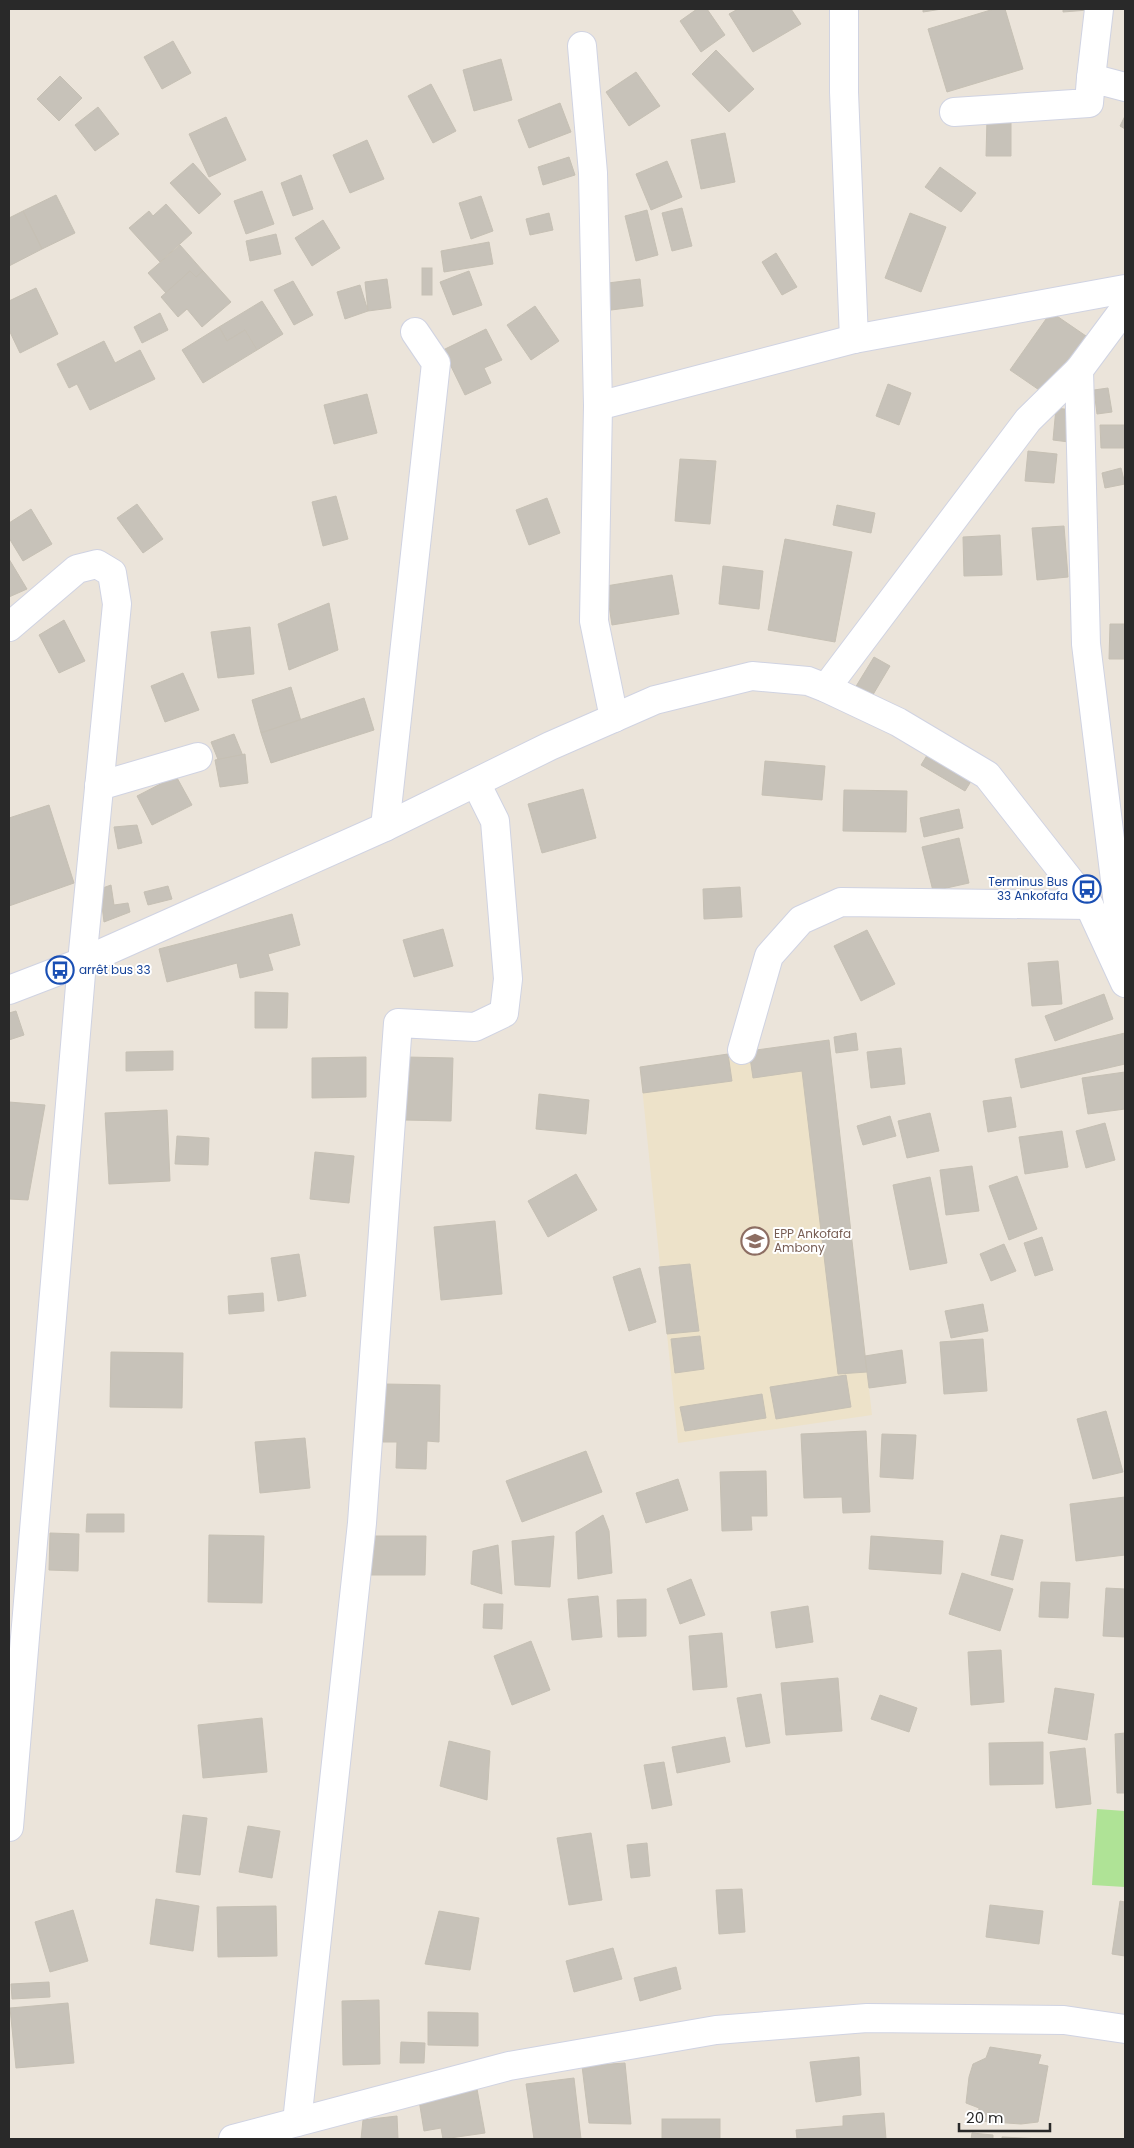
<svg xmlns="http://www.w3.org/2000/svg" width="1134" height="2148" font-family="Poppins,sans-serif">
  <rect width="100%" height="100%" fill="#ebe4da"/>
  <!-- education -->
  <polygon fill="#ede2c9" points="829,1040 872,1415 678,1443 640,1067"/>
  <!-- green -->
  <polygon fill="#afe396" points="1097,1809 1125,1811 1125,1887 1092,1885"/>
  <!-- building -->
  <g fill="#c7c2b9" stroke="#c6c0b4">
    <polygon points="697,9 707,9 725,35 701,52 680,21"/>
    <polygon points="738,9 791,9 801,24 753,52 729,14"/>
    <polygon points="923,9 942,9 923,12"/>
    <polygon points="994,9 1005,9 1023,69 947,92 928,29"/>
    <polygon points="1063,9 1087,9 1088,10 1063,12"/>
    <polygon points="173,41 191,73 162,89 144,57"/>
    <polygon points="716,50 754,89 729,112 692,74"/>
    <polygon points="501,59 512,100 474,111 463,70"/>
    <polygon points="636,72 660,106 629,126 606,92"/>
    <polygon points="60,76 82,98 59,121 37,99"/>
    <polygon points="431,84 456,131 433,143 408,96"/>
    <polygon points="560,103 571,132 529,148 518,120"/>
    <polygon points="98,107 119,134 95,151 75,125"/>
    <polygon points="1125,116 1125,129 1120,126"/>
    <polygon points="226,117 246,160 209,177 189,134"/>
    <polygon points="987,119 1011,119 1011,156 986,156"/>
    <polygon points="725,133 735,182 701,189 691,140"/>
    <polygon points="367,140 384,179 350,193 333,155"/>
    <polygon points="569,157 575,175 543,185 538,167"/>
    <polygon points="667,161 682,197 651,210 636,174"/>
    <polygon points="193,163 221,194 199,214 170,183"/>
    <polygon points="940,167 976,193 961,212 925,187"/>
    <polygon points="301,175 313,209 293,216 281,183"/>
    <polygon points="262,191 274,224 246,234 234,201"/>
    <polygon points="56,195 75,233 42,249 23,211"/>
    <polygon points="481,196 493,231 471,239 459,203"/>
    <polygon points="166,204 192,233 160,262 129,228 149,211 153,216"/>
    <polygon points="682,208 692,246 672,251 662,213"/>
    <polygon points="647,210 658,255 636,261 625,216"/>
    <polygon points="23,211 42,249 9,266 9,218"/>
    <polygon points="549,213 553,230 530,235 526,219"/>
    <polygon points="910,213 946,227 921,292 885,278"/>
    <polygon points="323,220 340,248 312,266 295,238"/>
    <polygon points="276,234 281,254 250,261 246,241"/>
    <polygon points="489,242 493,264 444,272 441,251"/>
    <polygon points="180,245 203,271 196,277 190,271 166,293 148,273"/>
    <polygon points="776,253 797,287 782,295 762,262"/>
    <rect x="422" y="268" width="10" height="27"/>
    <polygon points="190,271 196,277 203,271 231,302 202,327 187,309 178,317 161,297"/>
    <polygon points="469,271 482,305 453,315 440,282"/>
    <polygon points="387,279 391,308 368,311 365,282"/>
    <polygon points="640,279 643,306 611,310 608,283"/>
    <polygon points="293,281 313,315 294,325 274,290"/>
    <polygon points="360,285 368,311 345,319 337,292"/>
    <polygon points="36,288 58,334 20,353 9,330 9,301"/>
    <polygon points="262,301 283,334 257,350 245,330 227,341 219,327"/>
    <polygon points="535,306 559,341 531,360 507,325"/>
    <polygon points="1051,312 1086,336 1045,394 1010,370"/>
    <polygon points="160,313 168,330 142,343 134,327"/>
    <polygon points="219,327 227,341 245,330 257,350 203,383 182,350"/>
    <polygon points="486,329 502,360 484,368 491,383 465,395 443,350"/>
    <polygon points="104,341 115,363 140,350 155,379 90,410 77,384 69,388 57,364"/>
    <polygon points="888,384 911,393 899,425 876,416"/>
    <polygon points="1108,388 1112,412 1097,414 1094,390"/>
    <polygon points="367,394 377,433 334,444 324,405"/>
    <polygon points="1056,408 1072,410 1069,442 1053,440"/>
    <polygon points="1100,425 1125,425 1125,448 1101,448"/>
    <polygon points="1028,451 1057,454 1054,483 1025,481"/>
    <polygon points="680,459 716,461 710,524 675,521"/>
    <polygon points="1121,468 1125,484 1105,488 1102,473"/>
    <polygon points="336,496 348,539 323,546 312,502"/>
    <polygon points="547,498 560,533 529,545 516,510"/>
    <polygon points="137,504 163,539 143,553 117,518"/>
    <polygon points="837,505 875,513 871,533 833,525"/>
    <polygon points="31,509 52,544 23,561 9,538 9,523"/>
    <polygon points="1064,526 1068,577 1037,580 1032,528"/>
    <polygon points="1000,535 1002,575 964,576 963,537"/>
    <polygon points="785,539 852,552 835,642 768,630"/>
    <polygon points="9,559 27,589 9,597"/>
    <polygon points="723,566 763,571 759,609 719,604"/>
    <polygon points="672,575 679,614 612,625 606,586"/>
    <polygon points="329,603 338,650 289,670 278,624"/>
    <polygon points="64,620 85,661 59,673 39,635"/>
    <polygon points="1110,624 1125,624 1125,659 1109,659"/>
    <polygon points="250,627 254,674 218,678 211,632"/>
    <polygon points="874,657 890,666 871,698 855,688"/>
    <polygon points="183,673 199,710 165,722 151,686"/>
    <polygon points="291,687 301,721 261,733 252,700"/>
    <polygon points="364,698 374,730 271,763 261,733"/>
    <polygon points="234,734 243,756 219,762 211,742"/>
    <polygon points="929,752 973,778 965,791 921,765"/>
    <polygon points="245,754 248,783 220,787 215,760"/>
    <polygon points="765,761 825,766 822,800 762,795"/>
    <polygon points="176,776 192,805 152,825 137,796"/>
    <polygon points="583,789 596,838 542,853 528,804"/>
    <polygon points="844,790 907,791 906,832 843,831"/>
    <polygon points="49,805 74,883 9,906 9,818"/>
    <polygon points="959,809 963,828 924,837 920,818"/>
    <polygon points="137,825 142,843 118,849 114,827"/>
    <polygon points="959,838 969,883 933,891 922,847"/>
    <polygon points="111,885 114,905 128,903 130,912 104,922 100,889"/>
    <polygon points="168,886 172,899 148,905 144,892"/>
    <polygon points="740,887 742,917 704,919 703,889"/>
    <polygon points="292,914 300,945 268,954 273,970 240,978 237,963 167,982 159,949"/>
    <polygon points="443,929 453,966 414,977 403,940"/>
    <polygon points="867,930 895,984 861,1001 834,946"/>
    <polygon points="1058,961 1062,1004 1032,1006 1028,963"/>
    <polygon points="255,992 288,993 287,1028 255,1028"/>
    <polygon points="1104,994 1113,1019 1055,1041 1045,1016"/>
    <polygon points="16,1011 24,1035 9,1040 9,1013"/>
    <polygon points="856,1033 858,1050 836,1053 834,1037"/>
    <polygon points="1125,1033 1125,1064 1021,1088 1015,1059"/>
    <polygon points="829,1040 867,1372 838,1374 802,1071 753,1078 749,1051"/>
    <polygon points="901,1048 905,1084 871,1088 867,1052"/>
    <polygon points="173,1051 173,1070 126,1071 126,1052"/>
    <polygon points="728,1054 732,1081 643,1093 640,1067"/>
    <polygon points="366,1057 366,1097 312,1098 312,1058"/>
    <polygon points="406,1057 453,1058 451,1121 404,1120"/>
    <polygon points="1125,1072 1125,1109 1088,1114 1082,1078"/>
    <polygon points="539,1094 589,1100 586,1134 536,1129"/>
    <polygon points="1011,1097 1016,1127 988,1132 983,1101"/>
    <polygon points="9,1102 45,1105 28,1200 9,1199"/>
    <polygon points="167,1110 170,1181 109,1184 105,1113"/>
    <polygon points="930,1113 939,1151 907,1158 898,1121"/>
    <polygon points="890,1116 896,1136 863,1145 857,1126"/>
    <polygon points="1105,1123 1115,1160 1086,1168 1076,1131"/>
    <polygon points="1062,1131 1068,1167 1025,1174 1019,1137"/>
    <polygon points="177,1136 209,1138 208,1165 175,1164"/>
    <polygon points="315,1152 354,1156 349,1203 310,1199"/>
    <polygon points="972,1166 979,1211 946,1215 940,1170"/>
    <polygon points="576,1174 597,1210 548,1237 528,1201"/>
    <polygon points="1017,1176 1037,1229 1009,1240 989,1186"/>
    <polygon points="930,1177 947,1263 910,1270 893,1185"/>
    <polygon points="495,1221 502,1294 441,1300 434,1227"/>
    <polygon points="1042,1237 1053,1270 1035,1276 1024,1243"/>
    <polygon points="1004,1244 1016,1271 991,1281 980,1254"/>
    <polygon points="299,1254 306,1296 278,1301 271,1258"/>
    <polygon points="690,1264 699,1331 667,1334 659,1267"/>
    <polygon points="640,1268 656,1322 629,1331 613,1277"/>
    <polygon points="263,1293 264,1311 229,1314 228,1296"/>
    <polygon points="983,1304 988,1331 951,1338 945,1311"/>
    <polygon points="700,1336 704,1369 675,1373 671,1339"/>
    <polygon points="983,1339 987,1391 944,1394 940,1342"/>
    <polygon points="902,1350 906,1383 869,1388 865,1356"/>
    <polygon points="111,1352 183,1353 182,1408 110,1407"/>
    <polygon points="846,1375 851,1407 776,1419 770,1387"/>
    <polygon points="384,1384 440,1385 439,1442 427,1441 426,1469 396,1468 397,1442 383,1442"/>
    <polygon points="762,1394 766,1418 685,1431 680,1407"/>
    <polygon points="1106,1411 1123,1472 1093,1479 1077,1419"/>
    <polygon points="866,1431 870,1512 843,1513 842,1497 804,1498 801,1434"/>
    <polygon points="882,1434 916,1435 913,1479 880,1477"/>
    <polygon points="305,1438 310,1488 260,1493 255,1442"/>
    <polygon points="586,1451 602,1492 522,1522 506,1481"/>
    <polygon points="766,1471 767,1516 751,1516 752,1530 722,1531 720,1472"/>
    <polygon points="678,1479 688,1510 646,1523 636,1493"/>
    <polygon points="1125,1497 1125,1555 1076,1561 1070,1504"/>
    <polygon points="87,1514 124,1514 124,1532 86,1532"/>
    <polygon points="603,1515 609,1531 612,1573 578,1579 576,1532"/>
    <polygon points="50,1533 79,1534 78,1571 49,1570"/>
    <polygon points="209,1535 264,1536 262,1603 208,1602"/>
    <polygon points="1001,1535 1023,1540 1013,1580 991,1575"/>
    <polygon points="371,1536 426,1536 425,1575 370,1575"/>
    <polygon points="554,1536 550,1587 515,1585 512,1541"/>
    <polygon points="871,1536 943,1541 941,1574 869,1569"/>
    <polygon points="498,1545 502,1594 471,1584 473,1551"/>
    <polygon points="962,1573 1013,1589 1000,1631 949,1614"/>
    <polygon points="691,1579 705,1615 680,1624 667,1589"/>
    <polygon points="1041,1582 1070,1583 1068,1618 1039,1617"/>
    <polygon points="1106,1588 1125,1589 1125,1637 1103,1636"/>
    <polygon points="598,1596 602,1637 572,1640 568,1599"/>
    <polygon points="646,1599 646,1636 618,1637 617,1600"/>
    <polygon points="484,1604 503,1604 502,1629 483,1628"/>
    <polygon points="808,1606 813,1642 776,1648 771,1612"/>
    <polygon points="722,1633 727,1687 693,1690 689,1636"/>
    <polygon points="531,1641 550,1690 512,1705 494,1656"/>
    <polygon points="1001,1650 1004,1702 971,1705 968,1652"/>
    <polygon points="838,1678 842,1731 786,1735 781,1683"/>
    <polygon points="1055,1688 1094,1694 1087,1740 1048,1733"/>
    <polygon points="761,1694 770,1743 746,1747 737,1698"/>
    <polygon points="880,1695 917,1708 909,1732 871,1719"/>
    <polygon points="262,1718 267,1772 203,1778 198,1725"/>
    <polygon points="1125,1733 1125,1793 1117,1793 1115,1734"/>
    <polygon points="725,1737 730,1762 677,1773 672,1747"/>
    <polygon points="449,1741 490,1751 487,1800 440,1786"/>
    <polygon points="1043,1742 1043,1784 990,1785 989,1743"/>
    <polygon points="1085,1748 1091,1804 1056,1808 1050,1752"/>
    <polygon points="664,1762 672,1805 652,1809 644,1765"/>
    <polygon points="183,1815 207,1818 200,1875 176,1872"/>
    <polygon points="248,1826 280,1831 272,1878 239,1872"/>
    <polygon points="591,1833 602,1900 569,1905 557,1838"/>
    <polygon points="647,1843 650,1876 631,1878 627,1845"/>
    <polygon points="742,1889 745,1932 719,1934 716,1890"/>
    <polygon points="156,1899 199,1906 193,1951 150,1944"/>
    <polygon points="1120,1901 1125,1902 1125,1956 1112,1954"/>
    <polygon points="990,1905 1043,1911 1039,1944 986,1937"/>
    <polygon points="276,1906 277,1956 218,1957 217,1907"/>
    <polygon points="73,1910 88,1961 50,1972 35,1922"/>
    <polygon points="439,1911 479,1918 470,1970 425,1964"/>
    <polygon points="613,1948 622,1979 574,1992 566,1961"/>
    <polygon points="676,1967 681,1989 640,2001 634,1978"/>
    <polygon points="49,1982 50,1997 12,1999 11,1984"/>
    <polygon points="379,2000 380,2064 343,2065 342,2001"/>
    <polygon points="68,2003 74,2063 16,2068 10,2008"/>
    <polygon points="428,2012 478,2013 478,2046 428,2045"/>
    <polygon points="401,2042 425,2043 424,2063 400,2063"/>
    <polygon points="990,2047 1041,2055 1038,2064 1048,2066 1038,2122 1021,2124 978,2121 979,2108 966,2103 969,2077 973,2064 986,2058"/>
    <polygon points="859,2057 861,2095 816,2102 810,2062"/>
    <polygon points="625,2063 631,2124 589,2123 582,2066"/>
    <polygon points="574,2078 581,2139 534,2139 526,2084"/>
    <polygon points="477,2089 485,2133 443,2139 441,2128 424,2131 419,2100"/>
    <polygon points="884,2113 886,2139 797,2139 796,2130 843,2126 843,2116"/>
    <polygon points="397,2116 398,2139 361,2139 363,2120"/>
    <rect x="662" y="2119" width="58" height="20"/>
    <polygon points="972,2133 993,2135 993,2139 971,2139"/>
    <polygon points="1002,2137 1042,2139 1002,2139"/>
  </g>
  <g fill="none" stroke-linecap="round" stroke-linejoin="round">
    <!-- minor casing -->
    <g stroke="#d0d3e2" stroke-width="30">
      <g id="minor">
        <polyline points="844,9 844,92 854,339"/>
        <polyline points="582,46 593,173 598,406 594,621 614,718"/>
        <polyline points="1091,78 1099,9"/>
        <polyline points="954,112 1089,103 1091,78 1125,87"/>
        <polyline points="1125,308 1079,370 1086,644 1125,961"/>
        <polyline points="598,406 854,339 1125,289"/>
        <polyline points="9,627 77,569 97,564 112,573 117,604 82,962 9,1827"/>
        <polyline points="826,688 1028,420 1079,370"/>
        <polyline points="99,786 198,757"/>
        <polyline points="385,827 436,363 415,332"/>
        <polyline points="9,990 82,962 385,827 550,746 655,700 752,676 808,681 826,688 898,722 987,775 1089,905 1125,983"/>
        <polyline points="742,1050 769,956 801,920 841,902 1089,905"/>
        <polyline points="297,2122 362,1523 398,1023 475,1027 504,1013 508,979 495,821 476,783"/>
        <polyline points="233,2139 509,2066 716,2030 867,2018 1064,2020 1125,2029"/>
      </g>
    </g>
    <!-- minor -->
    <use href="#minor" stroke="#fff" stroke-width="28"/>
  </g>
  <!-- icons -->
  <defs>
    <g id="bus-ring" transform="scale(1.4375)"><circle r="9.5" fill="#fff" stroke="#1a4fb4" stroke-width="1.5"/><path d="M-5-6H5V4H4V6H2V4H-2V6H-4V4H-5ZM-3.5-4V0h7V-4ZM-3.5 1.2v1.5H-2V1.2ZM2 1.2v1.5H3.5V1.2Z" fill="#1a4fb4"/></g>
    <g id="school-ring" transform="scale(1.4375)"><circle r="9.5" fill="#fff" stroke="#8d6e63" stroke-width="1.5"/><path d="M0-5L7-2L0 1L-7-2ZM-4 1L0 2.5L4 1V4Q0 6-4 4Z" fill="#8d6e63"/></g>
  </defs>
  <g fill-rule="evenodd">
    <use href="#bus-ring" x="1087" y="889"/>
    <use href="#bus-ring" x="60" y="970"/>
    <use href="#school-ring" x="755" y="1241"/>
  </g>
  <g text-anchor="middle" stroke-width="4" stroke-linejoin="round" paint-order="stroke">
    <!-- transit labels -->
    <g font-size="12" fill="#164399" stroke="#fff" text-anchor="end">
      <text x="1068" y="886">Terminus Bus<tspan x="1068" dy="14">33 Ankofafa</tspan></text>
      <text x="79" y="974" text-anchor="start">arrêt bus 33</text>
    </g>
    <!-- education labels -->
    <g font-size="12" fill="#785e54" stroke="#fff" text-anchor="start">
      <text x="774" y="1238">EPP Ankofafa<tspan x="774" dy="14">Ambony</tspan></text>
    </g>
  </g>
  <!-- border -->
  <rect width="1134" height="2148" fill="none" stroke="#292929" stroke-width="20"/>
  <!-- scale -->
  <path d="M959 2123v8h91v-8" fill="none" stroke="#292929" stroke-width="2.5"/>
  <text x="966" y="2123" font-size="15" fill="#292929" stroke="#ffffff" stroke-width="4" paint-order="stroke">20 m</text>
</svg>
